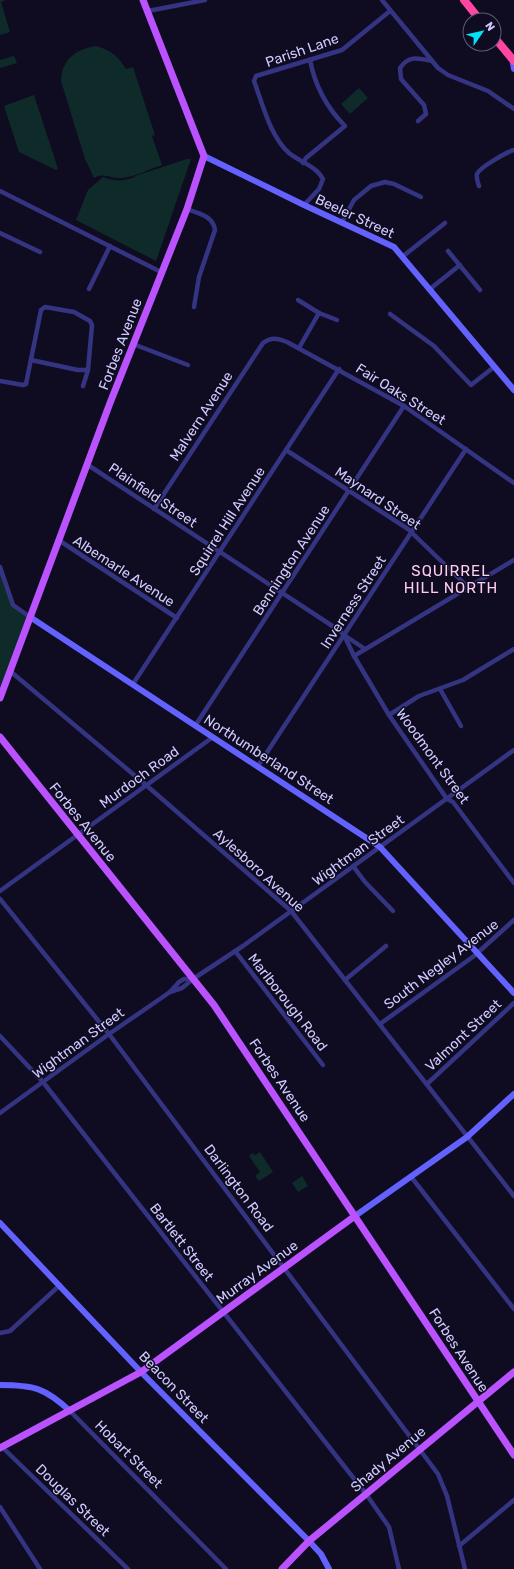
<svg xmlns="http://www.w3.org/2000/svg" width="514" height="1569" font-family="Rubik,sans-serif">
  <rect width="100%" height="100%" fill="#0f0c21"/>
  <!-- green -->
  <g fill="#0e2b29">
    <polygon points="0,0 6,0 1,2 10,32 0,35"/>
    <path d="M96,46C112,51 117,55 126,69L133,67L155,135L152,136L162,165C150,169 135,177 122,178C112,179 103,172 94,178L85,159L61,81C62,59 76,49 96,46Z"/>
    <polygon points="14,56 17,63 0,68 0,60"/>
    <polygon points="359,88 368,98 350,114 341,104"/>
    <polygon points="34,95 58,169 56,170 19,152 4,106"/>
    <path d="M187,159H191L156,261L76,220L88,190L103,177C115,182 124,181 135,177V176Z"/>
    <polygon points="0,567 13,605 30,617 0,698"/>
    <polygon points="260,1152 273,1172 259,1181 255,1176 260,1172 249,1156 252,1153 255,1155"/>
    <polygon points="302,1176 308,1186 298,1192 292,1183"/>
  </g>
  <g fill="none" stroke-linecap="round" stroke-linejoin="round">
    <!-- street -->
    <g stroke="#353482" stroke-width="4.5">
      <polyline points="382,0 438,68 448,75 488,91 514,109"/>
      <polyline points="148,11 205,0"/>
      <path d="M418,121L426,114L424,105L401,79L400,68C409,55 418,58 432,61"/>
      <path d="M303,163L306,158L345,126C327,108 315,86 310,60"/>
      <path d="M479,186C478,183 476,178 477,174C480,167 507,152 514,150"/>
      <polyline points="0,191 161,272"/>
      <path d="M304,205L319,189L323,179C316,166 300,162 289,153C270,136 263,105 254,81L256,76L342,50L390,11"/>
      <path d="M187,209C198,214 213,215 215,230L199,277L194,307"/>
      <polyline points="342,222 354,200 371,186 385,182 394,184 421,197"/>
      <polyline points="0,233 40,252"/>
      <polyline points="448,251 480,290"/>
      <polyline points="402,257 445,223"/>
      <polyline points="89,289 110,246"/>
      <polyline points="430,289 460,265"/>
      <polyline points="298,300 319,313 337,320"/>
      <polyline points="390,314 434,346 471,385 494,367"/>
      <polyline points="133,344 188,365"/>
      <polyline points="299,348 319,313"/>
      <polyline points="31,360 78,370 88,370"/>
      <polyline points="0,381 23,385 26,384 41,310 45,307 74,312 90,321 92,325 88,370 83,386"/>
      <polyline points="286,450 408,529 469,588"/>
      <polyline points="88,465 340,631 344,635 365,649"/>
      <path d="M154,509L263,343C271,337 277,338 287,342L404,406L514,483"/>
      <polyline points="60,541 177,618"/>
      <polyline points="0,567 13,605 30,617"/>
      <polyline points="344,635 354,656 389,715 447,799 453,802 514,883"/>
      <polyline points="354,656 514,560"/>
      <polyline points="10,671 146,785 291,911 514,1196"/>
      <polyline points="133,684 339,369"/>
      <polyline points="440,689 461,726"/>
      <polyline points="389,715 419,696 463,680 514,649"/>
      <polyline points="195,726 404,406"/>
      <polyline points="258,766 466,449"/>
      <polyline points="353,866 365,882 393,911"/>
      <polyline points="0,891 213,737"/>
      <polyline points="0,899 109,1034 438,1474 447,1496 465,1569"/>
      <polyline points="235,951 323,1065"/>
      <polyline points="345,980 386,946"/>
      <polyline points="170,992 182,988 193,979 243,946 514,750"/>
      <polyline points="380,1024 474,956 514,920"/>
      <polyline points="0,1036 43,1082 366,1494 389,1527 399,1569"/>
      <polyline points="427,1084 514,1003"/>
      <polyline points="0,1113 109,1034 170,992 179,982 184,979 193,979"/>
      <polyline points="412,1178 514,1309"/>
      <polyline points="0,1333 10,1331 60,1285"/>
      <polyline points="70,1411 226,1569"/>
      <polyline points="2,1447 128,1569"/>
      <polyline points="0,1507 40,1569"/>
      <polyline points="459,1546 514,1500"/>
    </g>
    <!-- secondary -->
    <g stroke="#6362ff" stroke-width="6">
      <polyline points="512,58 514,69"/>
      <polyline points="204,156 304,205 394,247 514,390"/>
      <polyline points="30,617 380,847 514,993"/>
      <polyline points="355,1216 467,1137 514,1094"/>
      <polyline points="0,1223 141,1372 309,1541 321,1554 329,1569"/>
      <path d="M0,1385C34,1385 45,1388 70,1411"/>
    </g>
    <!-- primary -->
    <g stroke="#ba52ff" stroke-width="7">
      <polyline points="0,698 110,403 187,209 204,156 143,0"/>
      <polyline points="0,737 214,1005 514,1455"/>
      <polyline points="0,1448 141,1372 355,1216"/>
      <polyline points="282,1569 309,1541 514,1372"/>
    </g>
    <!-- highway -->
    <g stroke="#ff46a3" stroke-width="8">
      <polyline points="464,0 480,20"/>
      <polyline points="494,37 514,61"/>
    </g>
  </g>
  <g text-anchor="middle" stroke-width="3" stroke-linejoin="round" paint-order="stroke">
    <!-- street labels -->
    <g font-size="14" fill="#d0cbff" stroke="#0f0c21">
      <text transform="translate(302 50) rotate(-19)" y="5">Parish Lane</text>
      <text transform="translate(355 216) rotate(25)" y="5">Beeler Street</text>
      <text transform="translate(120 344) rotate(-69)" y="5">Forbes Avenue</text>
      <text transform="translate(401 394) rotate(32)" y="5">Fair Oaks Street</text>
      <text transform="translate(201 416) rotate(-57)" y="5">Malvern Avenue</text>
      <text transform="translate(153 495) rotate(34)" y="5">Plainfield Street</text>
      <text transform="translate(378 498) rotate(34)" y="5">Maynard Street</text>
      <text transform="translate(227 521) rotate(-57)" y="5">Squirrel Hill Avenue</text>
      <text transform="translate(291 560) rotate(-57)" y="5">Bennington Avenue</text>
      <text transform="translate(124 571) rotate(33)" y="5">Albemarle Avenue</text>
      <text transform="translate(353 602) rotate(-57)" y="5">Inverness Street</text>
      <text transform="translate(433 756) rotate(54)" y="5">Woodmont Street</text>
      <text transform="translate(269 759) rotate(33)" y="5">Northumberland Street</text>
      <text transform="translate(139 777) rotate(-36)" y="5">Murdoch Road</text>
      <text transform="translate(83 822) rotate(51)" y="5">Forbes Avenue</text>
      <text transform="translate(358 850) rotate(-36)" y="5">Wightman Street</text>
      <text transform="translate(259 870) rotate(42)" y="5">Aylesboro Avenue</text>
      <text transform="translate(441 964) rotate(-37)" y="5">South Negley Avenue</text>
      <text transform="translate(288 1002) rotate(52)" y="5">Marlborough Road</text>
      <text transform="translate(463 1035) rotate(-43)" y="5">Valmont Street</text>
      <text transform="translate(78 1043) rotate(-36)" y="5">Wightman Street</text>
      <text transform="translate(280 1080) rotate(56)" y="5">Forbes Avenue</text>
      <text transform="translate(239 1188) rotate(53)" y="5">Darlington Road</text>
      <text transform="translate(182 1242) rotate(52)" y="5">Bartlett Street</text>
      <text transform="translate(257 1272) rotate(-36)" y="5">Murray Avenue</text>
      <text transform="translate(459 1350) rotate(57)" y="5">Forbes Avenue</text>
      <text transform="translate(174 1387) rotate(46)" y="5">Beacon Street</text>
      <text transform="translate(129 1454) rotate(45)" y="5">Hobart Street</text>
      <text transform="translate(388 1459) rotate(-40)" y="5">Shady Avenue</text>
      <text transform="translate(73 1500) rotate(44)" y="5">Douglas Street</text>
    </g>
    <!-- neighbourhood labels -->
    <g font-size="15" letter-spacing="1" fill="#ffcdee" stroke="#0f0c21">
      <text x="451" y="576">SQUIRREL<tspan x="451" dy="17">HILL NORTH</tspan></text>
    </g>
  </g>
  <!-- north arrow -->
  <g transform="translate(482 32) rotate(56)"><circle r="19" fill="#0f0c21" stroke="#5c587a"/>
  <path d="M0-3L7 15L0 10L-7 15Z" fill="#00e3f6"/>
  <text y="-6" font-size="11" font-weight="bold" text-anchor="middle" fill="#d0cbff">N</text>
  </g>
</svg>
